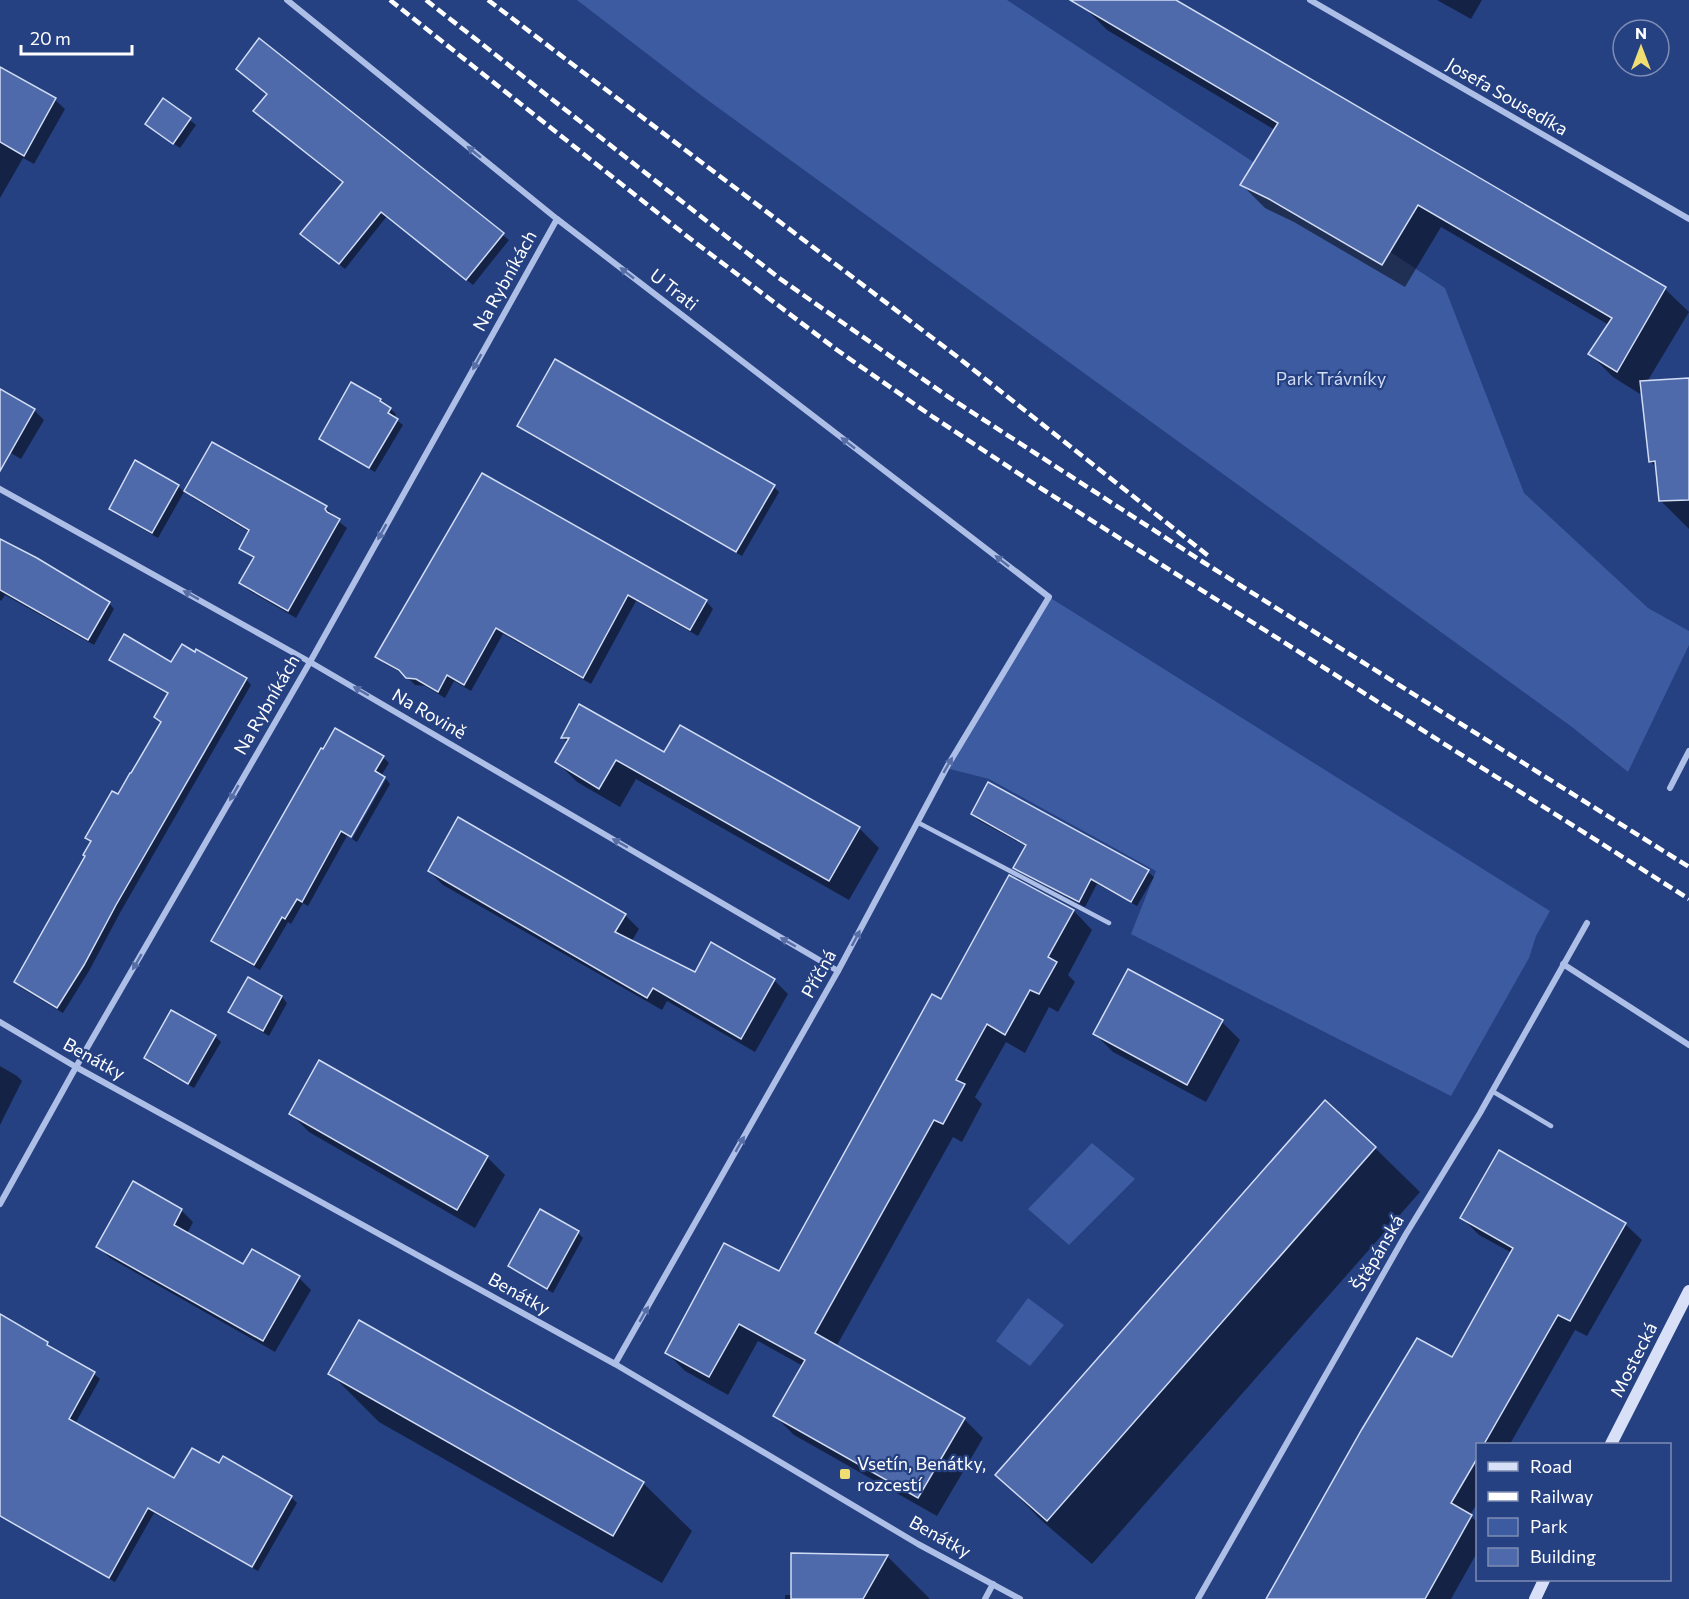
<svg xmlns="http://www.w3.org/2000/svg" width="1689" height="1599" font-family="Commissioner,sans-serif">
  <rect width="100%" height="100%" fill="#264182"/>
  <!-- green -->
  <g fill="#3d5ba0">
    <polygon points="577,0 1007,0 1445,288 1524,493 1648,608 1689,631 1689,645 1628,772 1572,727 702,96"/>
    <polygon points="1049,597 1550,911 1536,936 1529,958 1451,1096 1131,934 1156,871 989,779 946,768"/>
    <polygon points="1092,1143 1135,1179 1069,1245 1028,1209"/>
    <polygon points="1028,1298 1064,1325 1030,1366 996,1341"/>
  </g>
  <!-- shadow -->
  <g fill="#0007">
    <polygon points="1088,0 1173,0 1665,289 1689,312 1647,382 1689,380 1689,529 1661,501 1657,468 1650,461 1643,390 1640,394 1613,377 1590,354 1609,325 1441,227 1405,287 1294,222 1265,208 1242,185 1275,130 1107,30 1084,7"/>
    <polygon points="1437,0 1482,0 1471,19"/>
    <polygon points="259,41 509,240 473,285 387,216 345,269 308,239 344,182 268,94"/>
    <polygon points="0,69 55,100 65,109 34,164 23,158 0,198"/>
    <polygon points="163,100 196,125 180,148 152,129"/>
    <polygon points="352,384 381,400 396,414 394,418 403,425 375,472 327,444 321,439"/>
    <polygon points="0,391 34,410 44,420 21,459 4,449 0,450"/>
    <polygon points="519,426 774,487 779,492 742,556 524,431"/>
    <polygon points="213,444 326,508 334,515 333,517 347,528 296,618 248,590 241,583 254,559 241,548 249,532 193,498 186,491"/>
    <polygon points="482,476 706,601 713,609 698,636 636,601 591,684 503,634 471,691 454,681 445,698 425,686 415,685 405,675 384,663 377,656"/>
    <polygon points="178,486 184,492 158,538 116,514 110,509"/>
    <polygon points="0,539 109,603 114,609 94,645 5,595 1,601 0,600"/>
    <polygon points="111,659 172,664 246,679 251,685 121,911 89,971 63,1013 21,988 15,982 87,857 92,842 87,837 118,796 162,723 156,717 169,695 117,665"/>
    <polygon points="580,706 665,754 859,828 879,848 849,900 636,779 620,807 577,782 557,762 568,743 563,738"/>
    <polygon points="336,730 383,757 389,763 381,776 383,778 349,837 347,836 308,906 303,903 291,924 288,922 260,970 218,946 213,940"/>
    <polygon points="386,779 390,784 357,842 352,839"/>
    <polygon points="972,814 1148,872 1154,877 1137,906 1097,884 1085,907 1021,873 1015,867 1027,847 978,820"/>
    <polygon points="429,871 625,915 639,929 631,942 696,974 774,980 788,994 755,1052 667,1001 662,1010 443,885"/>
    <polygon points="1010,877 1074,911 1092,930 1068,975 1075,982 1058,1012 1049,1007 1025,1053 1006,1042 975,1097 982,1104 962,1142 953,1137 836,1347 964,1419 983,1438 937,1516 794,1435 775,1416 803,1366 758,1341 728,1395 685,1371 667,1353 779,1273 941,1001"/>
    <polygon points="249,979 282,997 287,1003 269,1036 236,1017 230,1011"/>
    <polygon points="172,1012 215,1036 221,1042 194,1088 151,1064 146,1058"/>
    <polygon points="1222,1022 1240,1040 1206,1102 1113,1052 1095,1034"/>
    <polygon points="0,1066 17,1076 22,1081 0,1125"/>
    <polygon points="291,1114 487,1157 505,1175 475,1228 309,1132"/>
    <polygon points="1375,1148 1420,1192 1092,1564 1041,1520 997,1475"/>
    <polygon points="181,1210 193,1222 187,1234 243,1266 299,1278 311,1290 275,1352 110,1258 98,1246"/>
    <polygon points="1462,1218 1625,1224 1642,1240 1587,1336 1575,1330 1510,1444 1478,1444 1478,1502 1470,1515 1478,1523 1478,1551 1451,1599 1268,1599 1453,1359 1512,1253 1479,1235"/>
    <polygon points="578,1233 583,1238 553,1293 516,1271 510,1265"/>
    <polygon points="0,1316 47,1343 52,1350 94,1374 100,1379 75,1424 175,1480 220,1465 291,1497 297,1503 258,1571 154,1513 115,1582 19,1527 13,1522 0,1448"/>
    <polygon points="330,1373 643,1483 692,1531 662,1583 379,1422"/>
    <polygon points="793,1554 887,1556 930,1599 785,1599 785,1595 793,1595"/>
  </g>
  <!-- building -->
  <g fill="#4e6aaa" stroke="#d1dcf5" stroke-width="1.5">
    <polygon points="1070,0 1176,0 1666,287 1617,372 1588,354 1612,318 1418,205 1382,265 1269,199 1240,185 1278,123"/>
    <polygon points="259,38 504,233 466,280 381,212 339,264 300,234 343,182 253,111 267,94 236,69"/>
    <polygon points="0,67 56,98 24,156 0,142"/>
    <polygon points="163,98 191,118 173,144 145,124"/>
    <polygon points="555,359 775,485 736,552 517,426"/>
    <polygon points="1689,378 1689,500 1659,501 1655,461 1649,462 1640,381"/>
    <polygon points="351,382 381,399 380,401 391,408 388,413 398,419 369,468 319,439"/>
    <polygon points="0,389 35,409 0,471"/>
    <polygon points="212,442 327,506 325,509 327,512 340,519 288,611 239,583 254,557 239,549 249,530 184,491"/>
    <polygon points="135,460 179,485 152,533 109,509"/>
    <polygon points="482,473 707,600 690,630 628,595 583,678 496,628 464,685 447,675 438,692 416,679 406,678 399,670 375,657"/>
    <polygon points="0,539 37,558 110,602 88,640 0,590"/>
    <polygon points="124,634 171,662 182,644 195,652 196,649 247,678 116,905 84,965 57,1008 14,982 85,856 83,855 91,841 85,838 112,791 118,794 130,773 131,773 161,722 154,717 168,693 109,660"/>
    <polygon points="579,704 664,752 680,725 860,827 829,881 616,760 599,789 555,762 569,738 561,738"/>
    <polygon points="335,728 384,756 375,771 385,777 351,837 341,831 302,902 297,899 285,919 282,917 254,965 211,941 321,748 323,749"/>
    <polygon points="988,782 1149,870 1131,902 1091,879 1079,902 1013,868 1026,845 971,814"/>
    <polygon points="458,817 626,914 615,932 695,972 711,942 775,979 741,1039 653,988 647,998 428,871"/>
    <polygon points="1009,875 1074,910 1048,957 1057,962 1039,994 1030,990 1005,1035 987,1024 956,1080 965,1084 943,1124 934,1120 815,1333 965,1418 918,1498 773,1416 805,1360 739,1324 709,1377 665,1353 724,1243 779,1271 932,994 941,999"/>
    <polygon points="1128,969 1223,1020 1187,1085 1093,1034"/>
    <polygon points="248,977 282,996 263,1031 228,1012"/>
    <polygon points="171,1010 216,1035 188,1084 144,1058"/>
    <polygon points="319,1060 488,1156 457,1210 289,1114"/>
    <polygon points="1325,1100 1376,1147 1047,1521 995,1475"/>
    <polygon points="1499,1150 1626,1223 1570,1321 1558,1315 1484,1444 1478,1444 1478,1457 1451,1503 1472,1515 1425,1599 1266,1599 1362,1429 1417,1338 1452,1357 1513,1248 1460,1218"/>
    <polygon points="133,1181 182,1209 174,1225 243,1264 252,1249 300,1276 263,1341 96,1247"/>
    <polygon points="540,1209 579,1231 547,1289 508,1266"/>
    <polygon points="0,1314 48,1342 47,1345 95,1372 69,1419 174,1478 192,1448 219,1463 223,1456 292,1496 252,1567 148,1508 109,1578 0,1516"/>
    <polygon points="359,1320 644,1482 613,1536 328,1374"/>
    <polygon points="791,1553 888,1555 863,1599 791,1599"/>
  </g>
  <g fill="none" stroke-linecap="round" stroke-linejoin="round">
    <!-- lane -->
    <g stroke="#aebfe7" stroke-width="4.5">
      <polyline points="917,822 1109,923"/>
      <polyline points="1492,1091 1551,1126"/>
    </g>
    <!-- street -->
    <g stroke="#aebfe7" stroke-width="6">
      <polyline points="287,0 557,219 1049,597 948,765 838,971 615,1364"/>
      <polyline points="1310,0 1689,219"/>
      <polyline points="0,489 310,662 838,971"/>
      <polyline points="1670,788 1689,751"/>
      <polyline points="1563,964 1689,1045"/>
      <polyline points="0,1022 76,1067 615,1364 918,1544 1020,1599"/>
      <polyline points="0,1204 76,1067 310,662 557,219"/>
      <polyline points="985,1599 993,1584"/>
      <polyline points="1198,1599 1406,1234 1480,1113 1587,923"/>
    </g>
    <!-- secondary -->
    <g stroke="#d7e0f6" stroke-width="12">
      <polyline points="1611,1444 1689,1291"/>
      <polyline points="1535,1599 1544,1580"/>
    </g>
    <!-- rail -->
    <g stroke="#fff" stroke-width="4.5" stroke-dasharray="10 4.5" stroke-linecap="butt">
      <polyline points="390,0 688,237 837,350 933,417 1042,489 1689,899"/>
      <polyline points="426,0 779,278 947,396 1203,562 1689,867"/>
      <polyline points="488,0 955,355 1211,558"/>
    </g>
  </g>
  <!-- one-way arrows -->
  <defs><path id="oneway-solid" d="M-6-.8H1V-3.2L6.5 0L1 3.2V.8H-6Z" transform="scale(1.5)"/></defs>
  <g fill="#566da5">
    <use href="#oneway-solid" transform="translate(474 152) rotate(-141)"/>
    <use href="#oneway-solid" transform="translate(627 273) rotate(-142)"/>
    <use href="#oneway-solid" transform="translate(477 362) rotate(119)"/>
    <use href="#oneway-solid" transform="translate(848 443) rotate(-142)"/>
    <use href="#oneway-solid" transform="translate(382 532) rotate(119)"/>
    <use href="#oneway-solid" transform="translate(1002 561) rotate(-142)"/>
    <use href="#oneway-solid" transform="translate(191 595) rotate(-151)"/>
    <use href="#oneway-solid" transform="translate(361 691) rotate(-150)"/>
    <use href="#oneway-solid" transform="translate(948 765) rotate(-60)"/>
    <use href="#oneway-solid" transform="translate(234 793) rotate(120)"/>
    <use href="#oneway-solid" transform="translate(620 843) rotate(-150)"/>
    <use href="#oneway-solid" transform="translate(856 938) rotate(-62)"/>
    <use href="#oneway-solid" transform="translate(788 942) rotate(-150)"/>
    <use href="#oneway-solid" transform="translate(137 962) rotate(120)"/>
    <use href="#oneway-solid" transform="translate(740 1144) rotate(-60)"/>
    <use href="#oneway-solid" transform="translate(644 1314) rotate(-60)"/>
  </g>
  <!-- markers -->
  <rect fill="#f0de73" stroke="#264182" stroke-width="2" x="839" y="1468" width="12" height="12" rx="3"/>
  <g text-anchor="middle" stroke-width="4.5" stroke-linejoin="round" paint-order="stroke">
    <!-- street labels -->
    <g font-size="18" fill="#fff" stroke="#264182">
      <text transform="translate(1507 97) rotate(30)" y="6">Josefa Sousedíka</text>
      <text transform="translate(505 281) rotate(-61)" y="6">Na Rybníkách</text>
      <text transform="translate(674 290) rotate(38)" y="6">U Trati</text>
      <text transform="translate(267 705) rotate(-60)" y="6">Na Rybníkách</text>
      <text transform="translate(429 714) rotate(30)" y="6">Na Rovině</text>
      <text transform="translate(819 974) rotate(-61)" y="6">Příčná</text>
      <text transform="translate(94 1059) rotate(29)" y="6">Benátky</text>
      <text transform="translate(1378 1253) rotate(-60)" y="6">Štěpánská</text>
      <text transform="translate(519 1294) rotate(29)" y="6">Benátky</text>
      <text transform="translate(1634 1360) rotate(-63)" y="6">Mostecká</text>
      <text transform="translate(940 1537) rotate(29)" y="6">Benátky</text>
    </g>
    <!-- park labels -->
    <g font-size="18" fill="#d1dcf5" stroke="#264182">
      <text x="1331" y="385">Park Trávníky</text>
    </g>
    <!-- poi labels -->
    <g font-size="18" fill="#fff" stroke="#264182" text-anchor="start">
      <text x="857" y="1470">Vsetín, Benátky,<tspan x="857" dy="21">rozcestí</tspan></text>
    </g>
  </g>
  <!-- legend -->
  <rect x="1476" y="1443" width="195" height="138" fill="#264182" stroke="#7d8db4" stroke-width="1.5"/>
  <rect x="1488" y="1462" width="30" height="9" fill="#d7e0f6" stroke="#7d8db4" stroke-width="1.5"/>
  <text x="1530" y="1473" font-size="18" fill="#ffffff">Road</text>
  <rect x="1488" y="1492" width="30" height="9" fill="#ffffff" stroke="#7d8db4" stroke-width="1.5"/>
  <text x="1530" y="1503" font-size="18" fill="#ffffff">Railway</text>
  <rect x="1488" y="1518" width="30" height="18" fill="#3d5ba0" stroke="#7d8db4" stroke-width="1.5"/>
  <text x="1530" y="1533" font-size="18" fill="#ffffff">Park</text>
  <rect x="1488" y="1548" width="30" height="18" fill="#4e6aaa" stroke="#7d8db4" stroke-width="1.5"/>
  <text x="1530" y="1563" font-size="18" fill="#ffffff">Building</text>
  <!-- north arrow -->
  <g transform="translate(1641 48)"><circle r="28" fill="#264182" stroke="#7d8db4" stroke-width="1.5"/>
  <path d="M0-4.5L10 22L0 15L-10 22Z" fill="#f0de73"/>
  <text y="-9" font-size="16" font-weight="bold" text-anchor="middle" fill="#ffffff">N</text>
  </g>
  <!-- scale -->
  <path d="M21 45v9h111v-9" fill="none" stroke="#ffffff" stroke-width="3"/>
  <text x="30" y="45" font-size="18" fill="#ffffff" stroke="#264182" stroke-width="4.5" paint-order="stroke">20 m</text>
</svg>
